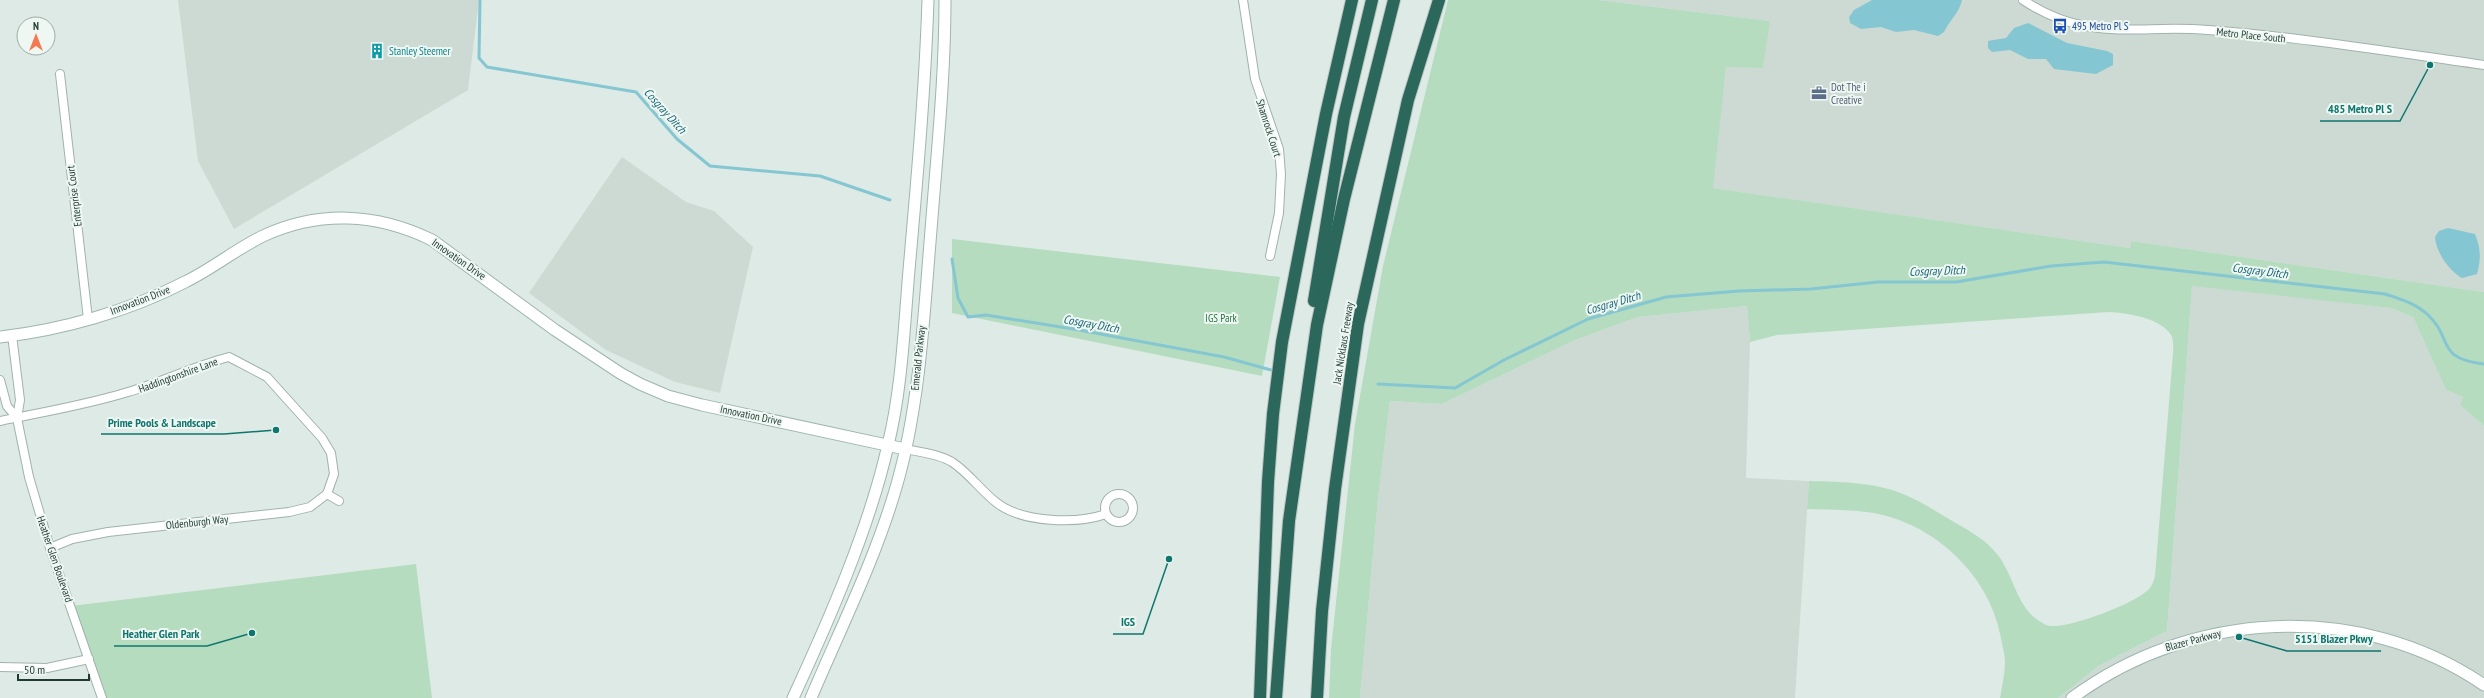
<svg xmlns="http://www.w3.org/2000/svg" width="2484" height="698" font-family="'PT Sans Narrow',sans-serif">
  <rect width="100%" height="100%" fill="#deeae5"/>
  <!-- built -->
  <g fill="#cddad4">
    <polygon points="178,0 479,0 468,90 234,229 198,161"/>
    <polygon points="1599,0 2484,0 2484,292 2131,241 2130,248 1712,188 1726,66 1770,21"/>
    <polygon points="622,157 686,202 714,211 753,247 720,393 675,382 606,350 529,293"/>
    <polygon points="2192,285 2391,308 2413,317 2446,390 2463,397 2460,405 2484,426 2484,698 2058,698 2100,665 2167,631"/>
    <polygon points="1747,306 1750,342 1746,478 1809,481 1795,698 1360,698 1378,499 1390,401 1442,404 1575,340 1638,317"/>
  </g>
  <!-- green -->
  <g fill="#b6dcc0">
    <path d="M1448,0H1599L1770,21L1763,68L1726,67L1713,188L2130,248L2131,241L2484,292V426L2460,405L2463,397L2446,390L2413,317L2391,308L2192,286L2167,631L2100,665L2058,698H2000C2002,686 2005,674 2005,662C2005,654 2002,645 2001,638C1990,578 1941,530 1883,515C1859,509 1832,510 1807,509L1809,481C1843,482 1881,482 1912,498C1927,505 1940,514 1954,522C1970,531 1986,540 1997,554C2016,578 2016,611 2046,625C2062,632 2137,603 2149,589C2152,586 2154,580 2155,576L2173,353C2173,348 2174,340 2171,335C2161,318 2127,313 2109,312L1777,335L1750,342L1747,306L1638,317L1575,340L1442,404L1390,401L1378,499L1360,698H1329L1331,649L1355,424L1383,266Z"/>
    <polygon points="952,239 1280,277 1262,376 952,313"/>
    <polygon points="416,564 432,698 102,698 71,606"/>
  </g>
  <!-- water -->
  <g fill="#84c6d1">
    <path d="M1872,0H1962C1960,12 1949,21 1944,32L1938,36L1914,30L1896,32L1881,27L1861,29L1850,23L1849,17L1854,10Z"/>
    <polygon points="2028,23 2067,43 2107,51 2113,54 2113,65 2096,74 2054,69 2046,59 2028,59 2010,50 1992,52 1988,48 1988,41 2006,38 2014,28"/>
    <path d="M2448,228L2475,234C2481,249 2481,259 2477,274L2462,278C2449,271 2436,252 2435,237L2439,231Z"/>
  </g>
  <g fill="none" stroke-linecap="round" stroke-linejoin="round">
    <!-- stream -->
    <g stroke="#84c6d1" stroke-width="3">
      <polyline points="480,0 479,58 487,67 636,92 677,139 710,166 820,176 890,200"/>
      <polyline points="952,259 958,298 968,317 986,315 1079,330 1224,357 1271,370"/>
      <path d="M1378,384L1455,388L1504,360L1588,319L1666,297L1739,291L1811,289L1878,282H1956L2051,266L2104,262L2385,294C2400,299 2415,303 2427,314C2454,338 2434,358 2484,364"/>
    </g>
    <!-- street casing -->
    <g stroke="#a1b2ac" stroke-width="10">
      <g id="street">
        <polyline points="1243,0 1255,79 1279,149 1281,174 1279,213 1270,256"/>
        <path d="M2023,0C2089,44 2138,24 2208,30C2300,37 2392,52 2484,65"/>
        <polyline points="60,74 88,319"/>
        <polyline points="12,335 20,400 17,418 29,477 50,548 102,698"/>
        <polyline points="0,380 7,406 17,418"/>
        <path d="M0,421C43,412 86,405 128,392C162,382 194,366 229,357L267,377L322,438L331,453L334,474L327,494"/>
        <path d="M905,449C920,452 939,454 952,462C969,473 981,491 997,503C1023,523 1077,524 1106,514"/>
        <circle cx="1119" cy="508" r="14"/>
        <polyline points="327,494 339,501"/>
        <polyline points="50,548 72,539 108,532 289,512 310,507 327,494"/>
        <polyline points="0,667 47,668 89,659"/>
      </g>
    </g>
    <!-- secondary casing -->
    <g stroke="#9db6ad" stroke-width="13">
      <g id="secondary">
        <path d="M0,337C62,330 129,311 185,282C212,269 236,249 263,236C319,210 377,213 432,240L555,330L620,373L640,384L668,396L702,405L905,449"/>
        <path d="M793,698C829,620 869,529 888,445C902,388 904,328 909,270C917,180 925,90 928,0"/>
        <path d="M811,698C841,627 876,558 897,484C920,404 924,313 931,230C937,153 945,77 945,0"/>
        <path d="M2072,698C2191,610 2359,600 2484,685"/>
      </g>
    </g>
    <!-- highway casing -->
    <g stroke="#bcc4c2" stroke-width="14">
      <g id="highway">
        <polyline points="1314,301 1344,117 1372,0"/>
        <polyline points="1260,698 1268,482 1273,414 1282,342 1326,114 1352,0"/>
        <polyline points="1276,698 1289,521 1317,325 1344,199 1394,0"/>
        <polyline points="1317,698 1322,611 1335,489 1358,324 1408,100 1439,0"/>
      </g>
    </g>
    <!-- street -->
    <use href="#street" stroke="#fff" stroke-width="8"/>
    <!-- secondary -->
    <use href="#secondary" stroke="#fff" stroke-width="11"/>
    <!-- highway -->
    <use href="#highway" stroke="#2b675a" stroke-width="12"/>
  </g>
  <!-- icons -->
  <defs>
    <g id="bus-bare" transform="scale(1.2)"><path d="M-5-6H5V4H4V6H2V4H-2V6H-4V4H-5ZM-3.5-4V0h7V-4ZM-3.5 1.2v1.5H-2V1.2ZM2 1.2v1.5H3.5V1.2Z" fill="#1a4fb4" stroke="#eff7f3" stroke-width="2.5" paint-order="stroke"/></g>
    <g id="building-bare" transform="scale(1.2)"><path d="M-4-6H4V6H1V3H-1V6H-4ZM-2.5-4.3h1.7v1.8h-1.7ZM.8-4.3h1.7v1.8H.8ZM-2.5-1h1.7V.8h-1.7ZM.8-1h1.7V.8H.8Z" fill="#0f9aa8" stroke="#eff7f3" stroke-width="2.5" paint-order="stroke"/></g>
    <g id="office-bare" transform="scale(1.2)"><path d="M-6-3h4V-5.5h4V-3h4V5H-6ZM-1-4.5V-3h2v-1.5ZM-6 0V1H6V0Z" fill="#5c6f8a" stroke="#eff7f3" stroke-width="2.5" paint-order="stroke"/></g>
  </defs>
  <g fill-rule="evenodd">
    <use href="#bus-bare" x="2060" y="26"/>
    <use href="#building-bare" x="377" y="51"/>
    <use href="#office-bare" x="1819" y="93"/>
  </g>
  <g text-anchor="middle" stroke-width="4" stroke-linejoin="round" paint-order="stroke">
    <!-- transit labels -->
    <g font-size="11" fill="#164399" stroke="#eff7f3" text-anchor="start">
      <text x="2072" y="30">495 Metro Pl S</text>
    </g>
    <!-- street labels -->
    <g font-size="11" fill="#1f3a33" stroke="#eff7f3">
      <text transform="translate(2251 35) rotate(6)" y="4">Metro Place South</text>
      <text transform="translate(1269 128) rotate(72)" y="4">Shamrock Court</text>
      <text transform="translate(74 196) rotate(-97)" y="4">Enterprise Court</text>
      <text transform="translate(459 259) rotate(35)" y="4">Innovation Drive</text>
      <text transform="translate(140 300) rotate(-21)" y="4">Innovation Drive</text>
      <text transform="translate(1343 343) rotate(-81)" y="4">Jack Nicklaus Freeway</text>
      <text transform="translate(918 358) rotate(-84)" y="4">Emerald Parkway</text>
      <text transform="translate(178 375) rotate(-20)" y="4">Haddingtonshire Lane</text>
      <text transform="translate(751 415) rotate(12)" y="4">Innovation Drive</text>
      <text transform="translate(197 522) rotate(-6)" y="4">Oldenburgh Way</text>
      <text transform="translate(55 559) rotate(71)" y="4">Heather Glen Boulevard</text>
      <text transform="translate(2193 640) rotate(-15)" y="4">Blazer Parkway</text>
    </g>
    <!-- culture labels -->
    <g font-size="11" fill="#0d838f" stroke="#eff7f3" text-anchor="start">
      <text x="389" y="55">Stanley Steemer</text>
    </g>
    <!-- service labels -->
    <g font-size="11" fill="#4e5e75" stroke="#eff7f3" text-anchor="start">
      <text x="1831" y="91">Dot The i<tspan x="1831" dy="13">Creative</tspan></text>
    </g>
    <!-- park labels -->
    <g font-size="11" fill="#297244" stroke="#eff7f3">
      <text x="1221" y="322">IGS Park</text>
    </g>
    <!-- water labels -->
    <g font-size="12" font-style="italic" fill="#196877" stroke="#eff7f3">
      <text transform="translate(665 111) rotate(48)" y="4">Cosgray Ditch</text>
      <text transform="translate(1937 271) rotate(-2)" y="4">Cosgray Ditch</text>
      <text transform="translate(2260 271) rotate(7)" y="4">Cosgray Ditch</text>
      <text transform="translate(1613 303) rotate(-16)" y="4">Cosgray Ditch</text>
      <text transform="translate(1091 324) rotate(10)" y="4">Cosgray Ditch</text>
    </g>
  </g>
  <!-- callouts -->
  <path fill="none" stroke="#0f766e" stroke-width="1.5" d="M2430 65L2400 121H2320M276 430L224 434H101M1169 559L1143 634H1113M252 633L207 646H114M2239 637L2287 651H2381"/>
  <g fill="#0f766e" stroke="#eff7f3" stroke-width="1.5">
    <circle cx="2430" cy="65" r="4"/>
    <circle cx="276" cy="430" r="4"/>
    <circle cx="1169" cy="559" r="4"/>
    <circle cx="252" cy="633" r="4"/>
    <circle cx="2239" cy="637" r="4"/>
  </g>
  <g font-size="12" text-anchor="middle" font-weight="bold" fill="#0f766e" stroke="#eff7f3" stroke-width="4" stroke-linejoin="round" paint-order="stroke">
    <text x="2360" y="113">485 Metro Pl S</text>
    <text x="162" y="427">Prime Pools &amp; Landscape</text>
    <text x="1128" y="626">IGS</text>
    <text x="161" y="638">Heather Glen Park</text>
    <text x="2334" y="643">5151 Blazer Pkwy</text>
  </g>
  <!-- north arrow -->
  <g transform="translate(36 36)"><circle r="19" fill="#eff7f3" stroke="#9caba6"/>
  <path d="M0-3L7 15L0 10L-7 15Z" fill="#f57852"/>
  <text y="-6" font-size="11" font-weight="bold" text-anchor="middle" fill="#1f3a33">N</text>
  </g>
  <!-- scale -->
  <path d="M18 674v6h71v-6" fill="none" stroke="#1f3a33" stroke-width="2"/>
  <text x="24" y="674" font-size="12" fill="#1f3a33" stroke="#eff7f3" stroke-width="3" paint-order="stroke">50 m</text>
</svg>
